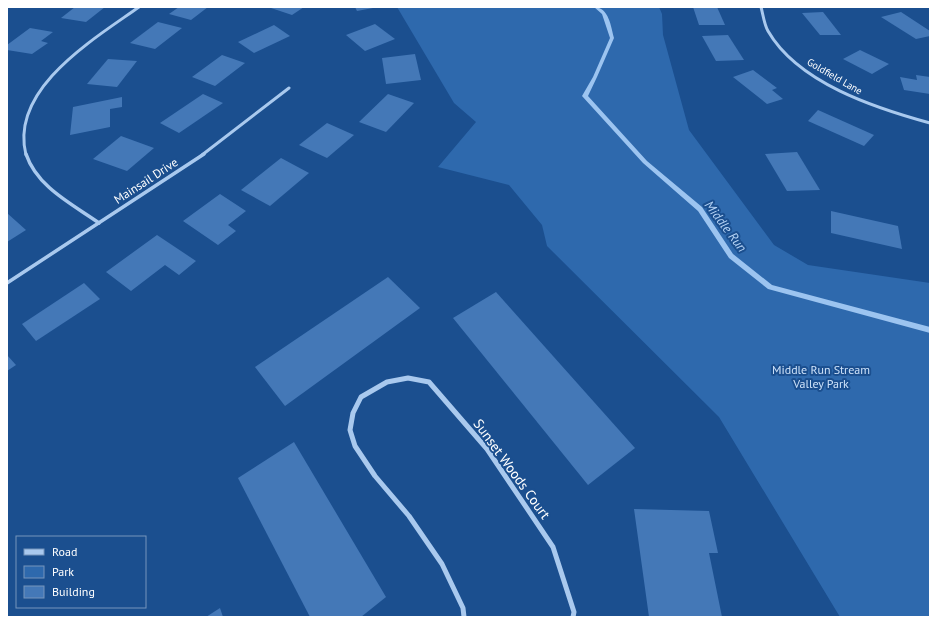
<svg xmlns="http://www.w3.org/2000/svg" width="937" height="624" font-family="'PT Sans',sans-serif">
  <rect width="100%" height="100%" fill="#1b4f8f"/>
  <!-- green -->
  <polygon fill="#2e69ad" points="397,7 659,7 662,14 663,35 689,130 774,245 808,265 930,283 930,617 840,617 719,417 547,246 542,225 509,185 438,167 476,122 454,103"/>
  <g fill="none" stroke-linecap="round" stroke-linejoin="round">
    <!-- stream -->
    <path fill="#9cc4f0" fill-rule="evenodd" d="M594,7C609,7 611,27 614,38L597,77L588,96L647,161L702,207L733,254L772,285L930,327V333L768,289L729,258L698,211L643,163L582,96L593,77L610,38L602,14Z"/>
  </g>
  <!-- building -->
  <g fill="#4478b7">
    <polygon points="75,7 105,7 86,22 61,18"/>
    <polygon points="179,7 208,7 191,20 169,14"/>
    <polygon points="273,7 304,7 292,15 271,8"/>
    <polygon points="355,7 373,7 373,8 357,11"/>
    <polygon points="693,7 717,7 725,25 699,25"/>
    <polygon points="823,12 841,35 820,35 802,13"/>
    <polygon points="901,12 930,31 930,36 916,39 881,17"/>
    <polygon points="158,22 182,28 155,49 130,43"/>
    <polygon points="375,24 395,39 365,51 346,35"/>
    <polygon points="274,25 290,36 254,53 238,42"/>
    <polygon points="30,28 53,32 41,41 48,43 32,54 7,50 7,45"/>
    <polygon points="728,35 744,60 716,61 702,36"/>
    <polygon points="860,50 889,64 872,74 843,59"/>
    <polygon points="415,54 421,80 386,84 382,58"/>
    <polygon points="222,55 245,63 215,86 192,77"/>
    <polygon points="108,59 137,61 117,87 87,84"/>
    <polygon points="753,70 777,88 772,90 783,99 767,104 733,77"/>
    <polygon points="916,75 930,77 930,94 904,90 900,77 917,80"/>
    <polygon points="203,94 223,103 179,133 160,123"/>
    <polygon points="388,94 414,103 386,132 359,122"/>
    <polygon points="122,97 122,107 110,109 110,127 70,135 73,107"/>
    <polygon points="818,110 874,135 864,146 808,121"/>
    <polygon points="327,123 354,135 327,158 299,145"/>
    <polygon points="121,136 154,148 127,171 93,159"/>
    <polygon points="797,152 820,190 787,191 765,154"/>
    <polygon points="281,158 309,173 270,206 241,190"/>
    <polygon points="220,194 246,211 228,225 236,231 218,245 183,221"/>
    <polygon points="831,211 898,226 902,249 831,233"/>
    <polygon points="7,213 26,230 7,242"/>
    <polygon points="157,235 196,261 179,275 165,265 131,291 106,272"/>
    <polygon points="388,277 420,308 285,406 255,367"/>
    <polygon points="84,283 100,299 36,341 22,324"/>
    <polygon points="496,292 635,448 588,485 453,318"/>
    <polygon points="7,355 16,365 7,371"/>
    <polygon points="294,442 386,597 361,617 310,617 238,478"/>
    <polygon points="634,509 709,511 718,553 709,553 722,617 649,617"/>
    <polygon points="220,608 223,617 206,617"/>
  </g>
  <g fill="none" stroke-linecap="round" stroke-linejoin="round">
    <!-- minor-far2 -->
    <g stroke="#a9c9ee" stroke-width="3">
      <path d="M761,7C763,14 764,24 768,31C798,83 875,108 930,123"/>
      <path d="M26,155C9,89 94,39 139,7"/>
      <polyline points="202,155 289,88"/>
    </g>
    <!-- minor-far1 -->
    <g stroke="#a9c9ee" stroke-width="3.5">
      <path d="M26,154C37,187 72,204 99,223"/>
      <polyline points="7,283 204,154"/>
    </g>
    <!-- minor -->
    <polyline stroke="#a9c9ee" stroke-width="5" points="464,617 463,608 442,564 409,516 375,476 355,446 350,430 353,413 361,397 387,382 408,378 429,382 487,449 553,547 574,612 573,617"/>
  </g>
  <g text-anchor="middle" stroke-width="4" stroke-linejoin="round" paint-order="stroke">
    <!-- far-street labels -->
    <g font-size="10" fill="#fff" stroke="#1b4f8f">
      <text transform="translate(835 76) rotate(30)" y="4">Goldfield Lane</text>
    </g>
    <!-- street labels -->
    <g font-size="12" fill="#fff" stroke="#1b4f8f">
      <text transform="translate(146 181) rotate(-33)" y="4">Mainsail Drive</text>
    </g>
    <!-- park labels -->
    <g font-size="12" fill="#cfe3fa" stroke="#1b4f8f">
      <text x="821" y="374">Middle Run Stream<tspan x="821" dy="14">Valley Park</tspan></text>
    </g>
    <!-- water labels -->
    <g font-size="13" font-style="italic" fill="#b5d3f5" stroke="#1b4f8f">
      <text transform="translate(726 226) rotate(53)" y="5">Middle Run</text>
    </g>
    <!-- near-street labels -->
    <g font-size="14" fill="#fff" stroke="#1b4f8f">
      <text transform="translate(512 469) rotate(54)" y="5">Sunset Woods Court</text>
    </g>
  </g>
  <!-- border -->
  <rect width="937" height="624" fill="none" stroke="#ffffff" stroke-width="16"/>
  <!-- legend -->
  <rect x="16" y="536" width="130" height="72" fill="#1b4f8f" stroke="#7695bc"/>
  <rect x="24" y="549" width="20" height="6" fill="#a9c9ee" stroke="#7695bc"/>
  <text x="52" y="556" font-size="12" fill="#ffffff">Road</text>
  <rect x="24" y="566" width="20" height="12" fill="#2e69ad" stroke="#7695bc"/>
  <text x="52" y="576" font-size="12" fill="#ffffff">Park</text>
  <rect x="24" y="586" width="20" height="12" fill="#4478b7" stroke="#7695bc"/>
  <text x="52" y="596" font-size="12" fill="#ffffff">Building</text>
</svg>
